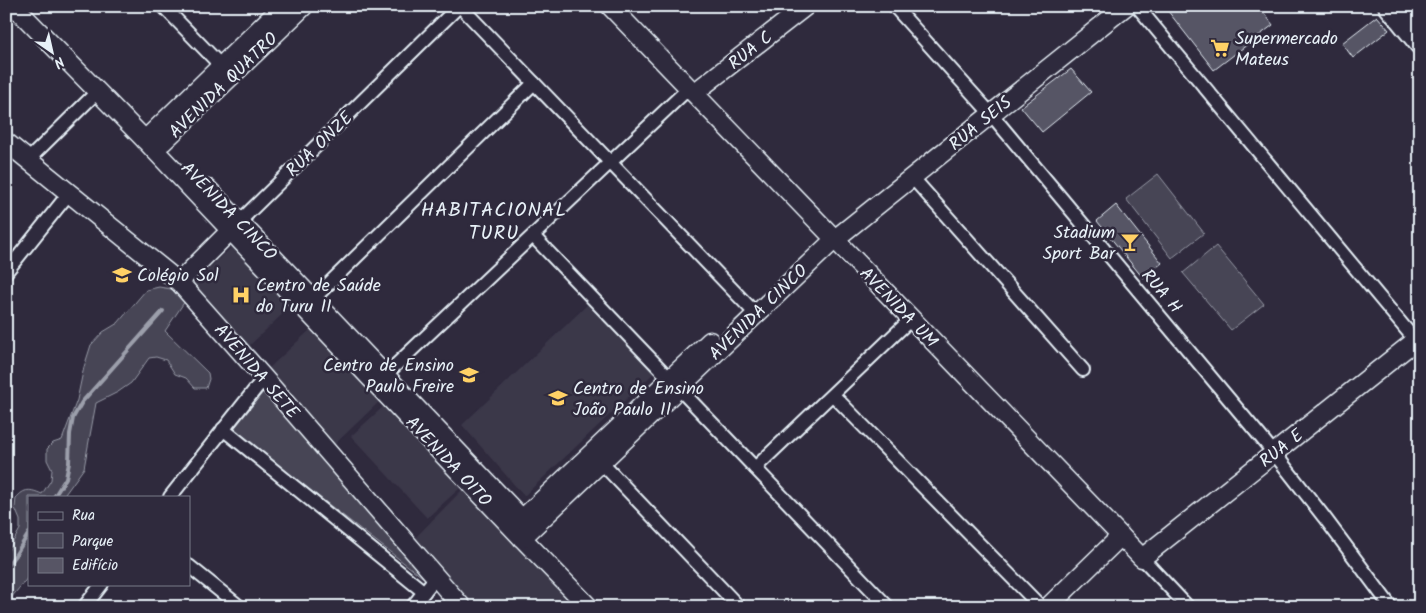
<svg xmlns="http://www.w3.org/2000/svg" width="1426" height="613" font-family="Kalam,sans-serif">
  <rect width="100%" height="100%" fill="#2f2a3d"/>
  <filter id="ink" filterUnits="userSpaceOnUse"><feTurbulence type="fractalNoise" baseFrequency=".02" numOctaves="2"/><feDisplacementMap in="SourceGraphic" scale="10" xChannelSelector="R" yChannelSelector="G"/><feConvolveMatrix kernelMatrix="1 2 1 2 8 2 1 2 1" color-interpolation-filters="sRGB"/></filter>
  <g filter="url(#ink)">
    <!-- built -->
    <g fill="#3b3749">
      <polygon points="233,246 292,305 247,348 190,286"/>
      <polygon points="587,305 655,372 524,496 462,425"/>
      <polygon points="311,329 381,400 334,445 269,368"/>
      <polygon points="384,406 460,488 427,518 351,436"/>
      <polygon points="465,487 576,607 472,607 414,539"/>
    </g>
    <!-- green -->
    <g fill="#464455" stroke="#979aa6">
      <polygon points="1158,174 1204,233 1172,258 1126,199"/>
      <polygon points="1216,246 1264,304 1231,330 1183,273"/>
      <path d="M159,287L171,289L187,298L165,331L208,373L209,379L206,388H195L186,378L175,374L166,360L156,357L149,358L131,383L118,392L96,403L84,468L63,497H29V576L6,604V555L20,529V520L15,508L16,498C25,488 30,489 42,494L51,480L52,470L47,460V449L53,443L62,440L77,400L84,367L91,345L103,332L118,323L146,290Z"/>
      <polygon points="264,391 426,580 233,430"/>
    </g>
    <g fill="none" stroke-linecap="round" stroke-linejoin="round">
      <!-- stream -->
      <g stroke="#9c9fab" stroke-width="4">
        <polyline points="54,497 66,478 69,463 70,434 73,418 82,402 163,311"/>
        <polyline points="6,567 16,554 29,533"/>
      </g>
    </g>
    <!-- building -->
    <g fill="#575565" stroke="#e8f1f8">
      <polygon points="1164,6 1259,6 1273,25 1214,70"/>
      <polygon points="1377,16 1389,30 1353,58 1342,43"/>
      <polygon points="1071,69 1091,92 1042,132 1021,107"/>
      <polygon points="1116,205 1162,263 1143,278 1097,221"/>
    </g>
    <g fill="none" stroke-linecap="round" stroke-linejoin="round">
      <!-- street casing -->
      <g stroke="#e8f1f8" stroke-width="16">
        <g id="street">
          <polyline points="163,6 226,71"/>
          <polyline points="460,6 756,314"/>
          <polyline points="894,6 991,114 1274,453 1324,517 1391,607"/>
          <polyline points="1137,6 1420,346"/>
          <polyline points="29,159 97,92"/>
          <polyline points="912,177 1083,370"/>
          <polyline points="239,222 459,6"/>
          <polyline points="533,236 888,607"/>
          <polyline points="6,272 70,192"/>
          <polyline points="307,305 534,83"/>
          <polyline points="380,380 689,88"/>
          <polyline points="833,395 1041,607"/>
          <polyline points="223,429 424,592"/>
          <polyline points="596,457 739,607"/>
          <polyline points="755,468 911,319"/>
          <polyline points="170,497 264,378"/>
          <polyline points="1142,558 1188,607"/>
          <polyline points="189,566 240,607"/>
          <polyline points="84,607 102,584"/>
          <polyline points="412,607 436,577"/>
        </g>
      </g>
      <!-- secondary casing -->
      <g stroke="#e8f1f8" stroke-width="21">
        <g id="secondary">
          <polyline points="14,6 145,140 522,538 589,607"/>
          <polyline points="610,6 1142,558 1420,337"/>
          <polyline points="694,93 806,6"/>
          <polyline points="145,140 283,6"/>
          <polyline points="6,142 179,282 264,378 462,607"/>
          <polyline points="163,142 304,6"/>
          <polyline points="208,189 522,519 522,538"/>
          <polyline points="179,282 239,222"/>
          <polyline points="522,519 710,341"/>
          <polyline points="522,538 835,239 1126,6"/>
          <polyline points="1048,607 1121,536"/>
        </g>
      </g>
      <!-- primary casing -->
      <g stroke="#e8f1f8" stroke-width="24">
        <g id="primary">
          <polyline points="1389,6 1420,44"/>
          <polyline points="1408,6 1420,21"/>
        </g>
      </g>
      <!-- street -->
      <use href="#street" stroke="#2f2a3d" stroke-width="12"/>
      <!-- secondary -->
      <use href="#secondary" stroke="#2f2a3d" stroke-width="18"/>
      <!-- primary -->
      <use href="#primary" stroke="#2f2a3d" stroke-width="20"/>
    </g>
  </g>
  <!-- icons -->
  <defs>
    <g id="supermarket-bare" transform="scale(1.5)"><path d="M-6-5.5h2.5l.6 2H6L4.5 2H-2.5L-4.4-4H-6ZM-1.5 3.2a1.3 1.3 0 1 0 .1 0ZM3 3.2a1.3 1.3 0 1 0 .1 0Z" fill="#ffd166" stroke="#2f2a3d" stroke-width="2.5" paint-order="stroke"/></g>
    <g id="bar-bare" transform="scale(1.5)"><path d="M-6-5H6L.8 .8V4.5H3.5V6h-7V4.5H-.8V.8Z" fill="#ffd166" stroke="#2f2a3d" stroke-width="2.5" paint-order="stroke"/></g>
    <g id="school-bare" transform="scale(1.5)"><path d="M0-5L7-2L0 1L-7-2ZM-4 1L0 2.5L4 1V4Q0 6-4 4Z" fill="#ffd166" stroke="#2f2a3d" stroke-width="2.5" paint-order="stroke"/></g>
    <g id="hospital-bare" transform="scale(1.5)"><path d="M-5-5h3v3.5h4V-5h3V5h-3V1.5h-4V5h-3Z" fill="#ffd166" stroke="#2f2a3d" stroke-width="2.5" paint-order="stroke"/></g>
  </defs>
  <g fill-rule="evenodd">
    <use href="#supermarket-bare" x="1220" y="48"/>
    <use href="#bar-bare" x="1130" y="242"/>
    <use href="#school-bare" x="122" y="275"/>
    <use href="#hospital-bare" x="241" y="295"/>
    <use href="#school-bare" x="469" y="375"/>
    <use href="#school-bare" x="558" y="398"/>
  </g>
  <g text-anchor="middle" stroke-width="5" stroke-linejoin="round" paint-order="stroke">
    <!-- poi labels -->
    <g font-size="18" fill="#e8f1f8" stroke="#2f2a3d" text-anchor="start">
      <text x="1235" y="44">Supermercado<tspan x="1235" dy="21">Mateus</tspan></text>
      <text x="1115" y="238" text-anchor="end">Stadium<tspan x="1115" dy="21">Sport Bar</tspan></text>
      <text x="137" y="281">Colégio Sol</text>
      <text x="256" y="291">Centro de Saúde<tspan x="256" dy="21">do Turu II</tspan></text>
      <text x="454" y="371" text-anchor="end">Centro de Ensino<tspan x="454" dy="21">Paulo Freire</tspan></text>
      <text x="573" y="394">Centro de Ensino<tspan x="573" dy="21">João Paulo II</tspan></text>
    </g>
    <!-- street labels -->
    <g font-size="18" fill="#e8f1f8" stroke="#2f2a3d">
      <text transform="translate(750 50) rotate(-38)" y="6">RUA C</text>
      <text transform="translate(223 85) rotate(-44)" y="6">AVENIDA QUATRO</text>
      <text transform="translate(980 123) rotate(-39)" y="6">RUA SEIS</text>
      <text transform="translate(319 144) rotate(-44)" y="6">RUA ONZE</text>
      <text transform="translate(229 211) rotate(46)" y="6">AVENIDA CINCO</text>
      <text transform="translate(1162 291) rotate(50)" y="6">RUA H</text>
      <text transform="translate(899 307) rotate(46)" y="6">AVENIDA UM</text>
      <text transform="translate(758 312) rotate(-44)" y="6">AVENIDA CINCO</text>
      <text transform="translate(257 371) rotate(49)" y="6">AVENIDA SETE</text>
      <text transform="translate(1281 448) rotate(-38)" y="6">RUA E</text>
      <text transform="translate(449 461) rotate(47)" y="6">AVENIDA OITO</text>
    </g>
    <!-- quarter labels -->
    <g font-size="20" letter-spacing="1" fill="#e8f1f8" stroke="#2f2a3d">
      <text x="494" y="216">HABITACIONAL<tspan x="494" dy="23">TURU</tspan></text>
    </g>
  </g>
  <!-- margin -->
  <rect width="1426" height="613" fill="none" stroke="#2f2a3d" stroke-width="25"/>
  <rect x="12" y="12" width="1401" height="588" fill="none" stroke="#e8f1f8" stroke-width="2" filter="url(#ink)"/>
  <!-- legend -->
  <rect x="28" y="496" width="162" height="90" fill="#2f2a3d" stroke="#797a88"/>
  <rect x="38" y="512" width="25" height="8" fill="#2f2a3d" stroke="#797a88"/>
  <text x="72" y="520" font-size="15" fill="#e8f1f8">Rua</text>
  <rect x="38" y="533" width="25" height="15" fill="#464455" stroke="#797a88"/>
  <text x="72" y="546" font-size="15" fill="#e8f1f8">Parque</text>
  <rect x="38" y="558" width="25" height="15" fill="#575565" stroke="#797a88"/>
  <text x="72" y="570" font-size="15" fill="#e8f1f8">Edifício</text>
  <!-- north arrow -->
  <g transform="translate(52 52) rotate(146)" stroke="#2f2a3d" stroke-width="4" paint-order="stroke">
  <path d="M0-4L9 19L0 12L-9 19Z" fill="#e8f1f8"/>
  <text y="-8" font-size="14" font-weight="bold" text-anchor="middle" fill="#e8f1f8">N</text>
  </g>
</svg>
